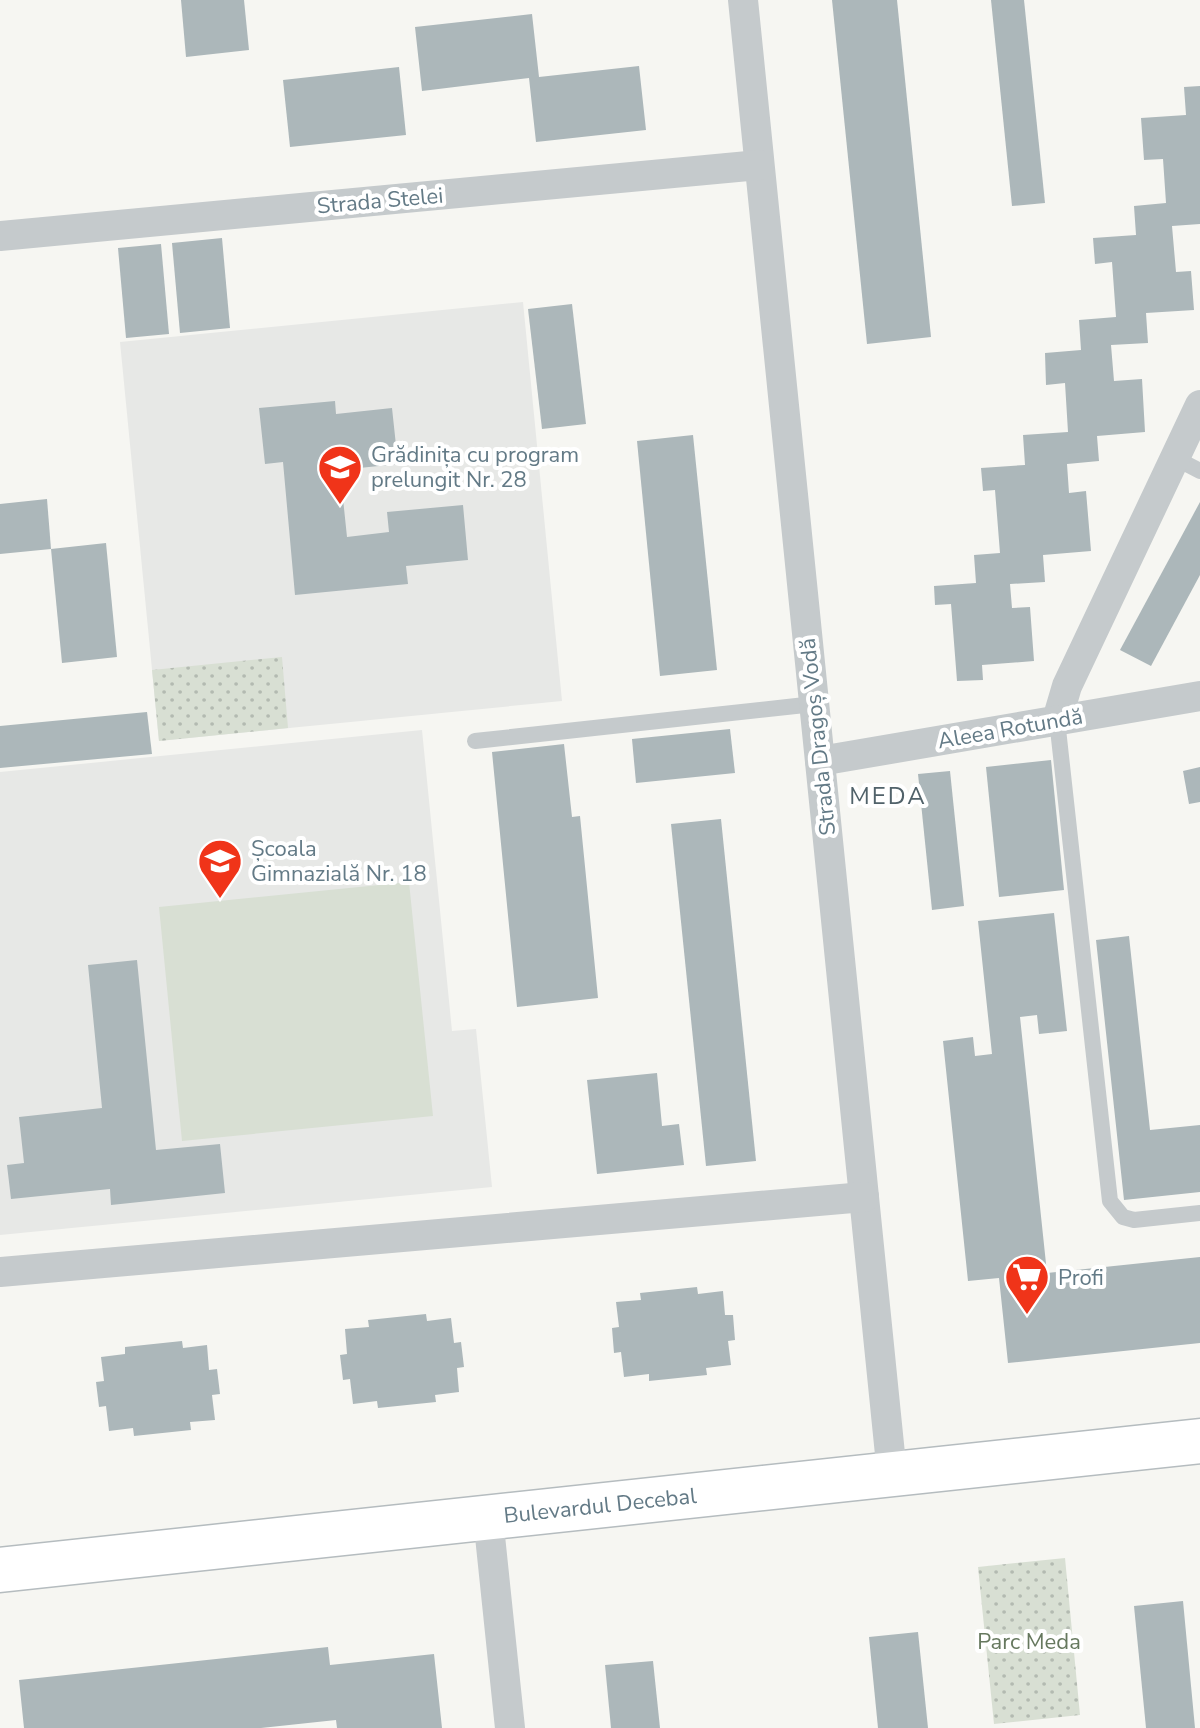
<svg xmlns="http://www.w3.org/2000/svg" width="1200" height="1728" font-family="'Nunito Sans',sans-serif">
  <defs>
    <pattern id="park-dots" width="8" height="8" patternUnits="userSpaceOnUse" patternTransform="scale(2)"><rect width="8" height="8" fill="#d8dfd3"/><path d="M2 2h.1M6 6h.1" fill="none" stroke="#b3bab1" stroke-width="1.8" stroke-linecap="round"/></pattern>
  </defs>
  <rect width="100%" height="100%" fill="#f6f6f2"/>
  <!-- built -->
  <g fill="#e7e8e6">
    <polygon points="523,302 562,701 159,741 120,342"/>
    <polygon points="422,730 452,1031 476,1029 492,1187 0,1235 0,772"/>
  </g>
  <!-- grass -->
  <polygon fill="#d8dfd3" points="409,882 433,1116 182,1141 159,907"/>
  <!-- park -->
  <g fill="url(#park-dots)">
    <polygon points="282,657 288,728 159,741 152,670"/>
    <polygon points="1065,1558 1080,1715 994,1724 978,1567"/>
  </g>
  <!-- building -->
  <g fill="#acb7ba">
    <polygon points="181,0 244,0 249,50 186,57"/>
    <polygon points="832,0 897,0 931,337 867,344"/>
    <polygon points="991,0 1024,0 1045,203 1012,206"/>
    <polygon points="532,14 539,77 639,66 646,130 536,142 529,78 422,91 415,27"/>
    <polygon points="399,67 406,135 290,147 283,80"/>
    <polygon points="1200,86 1200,224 1172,226 1176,272 1191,271 1194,310 1146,313 1148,343 1111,345 1114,381 1142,379 1145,432 1097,436 1099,461 1067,464 1069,493 1086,491 1091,551 1043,555 1045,582 1010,584 1012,608 1030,607 1034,661 982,665 983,680 957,681 951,604 935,605 934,586 976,583 974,555 1000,553 995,490 983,491 981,468 1025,465 1023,435 1068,432 1065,383 1046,385 1045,353 1081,350 1079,320 1116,317 1112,262 1095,264 1093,238 1136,235 1134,206 1166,203 1163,159 1144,160 1141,118 1186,115 1184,87"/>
    <polygon points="222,238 230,328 180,333 172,243"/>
    <polygon points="161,244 169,334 126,338 118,248"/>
    <polygon points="572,304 586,424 542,429 528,309"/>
    <polygon points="335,401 336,414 392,408 398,464 340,470 347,537 389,532 387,512 463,505 468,560 406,566 408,584 295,595 283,462 265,464 259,408"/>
    <polygon points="693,435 717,670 660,676 637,441"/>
    <polygon points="47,499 51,549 0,554 0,504"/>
    <polygon points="1200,502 1200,575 1151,666 1120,650"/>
    <polygon points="106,543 117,657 62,663 51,549"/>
    <polygon points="147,712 152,754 0,768 0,726"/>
    <polygon points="730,729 735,773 636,783 632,739"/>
    <polygon points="564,744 572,817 580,816 598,998 517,1007 492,752"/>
    <polygon points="1051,760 1064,890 999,897 986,767"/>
    <polygon points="1200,767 1200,802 1189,804 1183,771"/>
    <polygon points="950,771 964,906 932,910 918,774"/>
    <polygon points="721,819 756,1161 706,1166 671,824"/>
    <polygon points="1054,913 1067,1031 1039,1034 1037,1015 1020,1017 1047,1273 1200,1257 1200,1343 1008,1363 999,1278 968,1281 943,1041 973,1037 975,1056 992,1054 978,921"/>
    <polygon points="1129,936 1150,1130 1200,1125 1200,1192 1124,1200 1096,940"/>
    <polygon points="137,960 156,1150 220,1144 225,1193 111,1205 110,1189 11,1199 7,1165 24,1163 19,1117 102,1108 88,965"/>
    <polygon points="657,1073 662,1126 679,1124 684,1165 597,1174 587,1080"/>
    <polygon points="697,1287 698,1294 723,1291 725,1315 733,1315 735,1340 728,1341 731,1365 706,1368 707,1375 649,1381 649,1374 624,1377 621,1352 614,1353 612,1328 619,1327 616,1302 641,1300 640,1293"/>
    <polygon points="426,1314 427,1321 451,1318 454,1343 461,1342 464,1367 457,1368 459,1392 435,1395 436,1402 378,1408 377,1401 353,1404 350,1379 343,1380 340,1355 347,1354 345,1329 369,1327 368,1320"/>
    <polygon points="182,1341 183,1348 207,1345 209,1370 217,1369 220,1394 212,1395 215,1420 190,1422 191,1430 134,1436 133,1428 109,1431 106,1406 99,1407 96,1382 104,1381 101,1357 125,1354 125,1347"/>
    <polygon points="1183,1601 1195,1728 1146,1728 1134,1606"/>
    <polygon points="918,1632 928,1728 878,1728 869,1637"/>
    <polygon points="328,1647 330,1665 434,1654 442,1728 337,1728 336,1720 261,1728 24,1728 19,1680"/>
    <polygon points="653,1661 660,1728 611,1728 605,1665"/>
  </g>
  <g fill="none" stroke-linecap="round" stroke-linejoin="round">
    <!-- secondary casing -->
    <g stroke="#b5bcbf" stroke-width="47">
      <polyline id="secondary" points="0,1570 1200,1441"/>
    </g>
    <!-- service -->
    <g stroke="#c5cacc" stroke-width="16">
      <polyline points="1175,458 1200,471"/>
      <polyline points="1057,720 1110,1201 1123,1217 1134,1220 1200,1213"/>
      <polyline points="475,741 814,704"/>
    </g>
    <!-- minor -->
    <g stroke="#c5cacc" stroke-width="30">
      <polyline points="743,0 892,1474"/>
      <polyline points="0,236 759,165"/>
      <polyline points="1057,720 1067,686 1200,405"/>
      <polyline points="820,761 1200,696"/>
      <polyline points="0,1272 864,1197"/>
      <polyline points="488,1517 510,1728"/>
    </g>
    <!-- secondary -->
    <use href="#secondary" stroke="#fff" stroke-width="44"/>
  </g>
  <!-- icons -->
  <defs>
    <g id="school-pin" transform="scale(2.3)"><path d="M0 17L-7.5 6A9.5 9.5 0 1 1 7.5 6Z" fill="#f03419" stroke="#fff"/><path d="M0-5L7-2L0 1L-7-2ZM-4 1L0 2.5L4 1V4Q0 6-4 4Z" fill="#fff"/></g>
    <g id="supermarket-pin" transform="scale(2.3)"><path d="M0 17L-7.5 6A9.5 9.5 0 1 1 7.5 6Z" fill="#f03419" stroke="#fff"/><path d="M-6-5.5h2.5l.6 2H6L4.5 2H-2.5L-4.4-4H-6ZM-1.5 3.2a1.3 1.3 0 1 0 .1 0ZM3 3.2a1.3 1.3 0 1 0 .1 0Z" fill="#fff"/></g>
  </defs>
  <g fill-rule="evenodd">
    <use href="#school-pin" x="340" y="467"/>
    <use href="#school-pin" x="220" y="861"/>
    <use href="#supermarket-pin" x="1027" y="1277"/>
  </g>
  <g text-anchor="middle" stroke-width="8" stroke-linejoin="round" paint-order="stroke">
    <!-- street labels -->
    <g font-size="22" fill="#637a86" stroke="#fff">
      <text transform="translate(380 200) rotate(-5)" y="8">Strada Stelei</text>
      <text transform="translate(1010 728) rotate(-10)" y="8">Aleea Rotundă</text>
      <text transform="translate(817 737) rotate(-96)" y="8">Strada Dragoș Vodă</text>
      <text transform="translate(600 1505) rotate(-6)" y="8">Bulevardul Decebal</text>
    </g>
    <!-- poi labels -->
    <g font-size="22" fill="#637a86" stroke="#fff" text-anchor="start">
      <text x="371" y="462">Grădinița cu program<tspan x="371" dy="25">prelungit Nr. 28</tspan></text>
      <text x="251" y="856">Școala<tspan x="251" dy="25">Gimnazială Nr. 18</tspan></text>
      <text x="1058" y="1285">Profi</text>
    </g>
    <!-- park labels -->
    <g font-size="22" fill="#66785e" stroke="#fff">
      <text x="1029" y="1649">Parc Meda</text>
    </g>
    <!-- neighbourhood labels -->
    <g font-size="24" letter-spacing="2" fill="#51626a" stroke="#fff">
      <text x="888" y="804">MEDA</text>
    </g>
  </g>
</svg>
